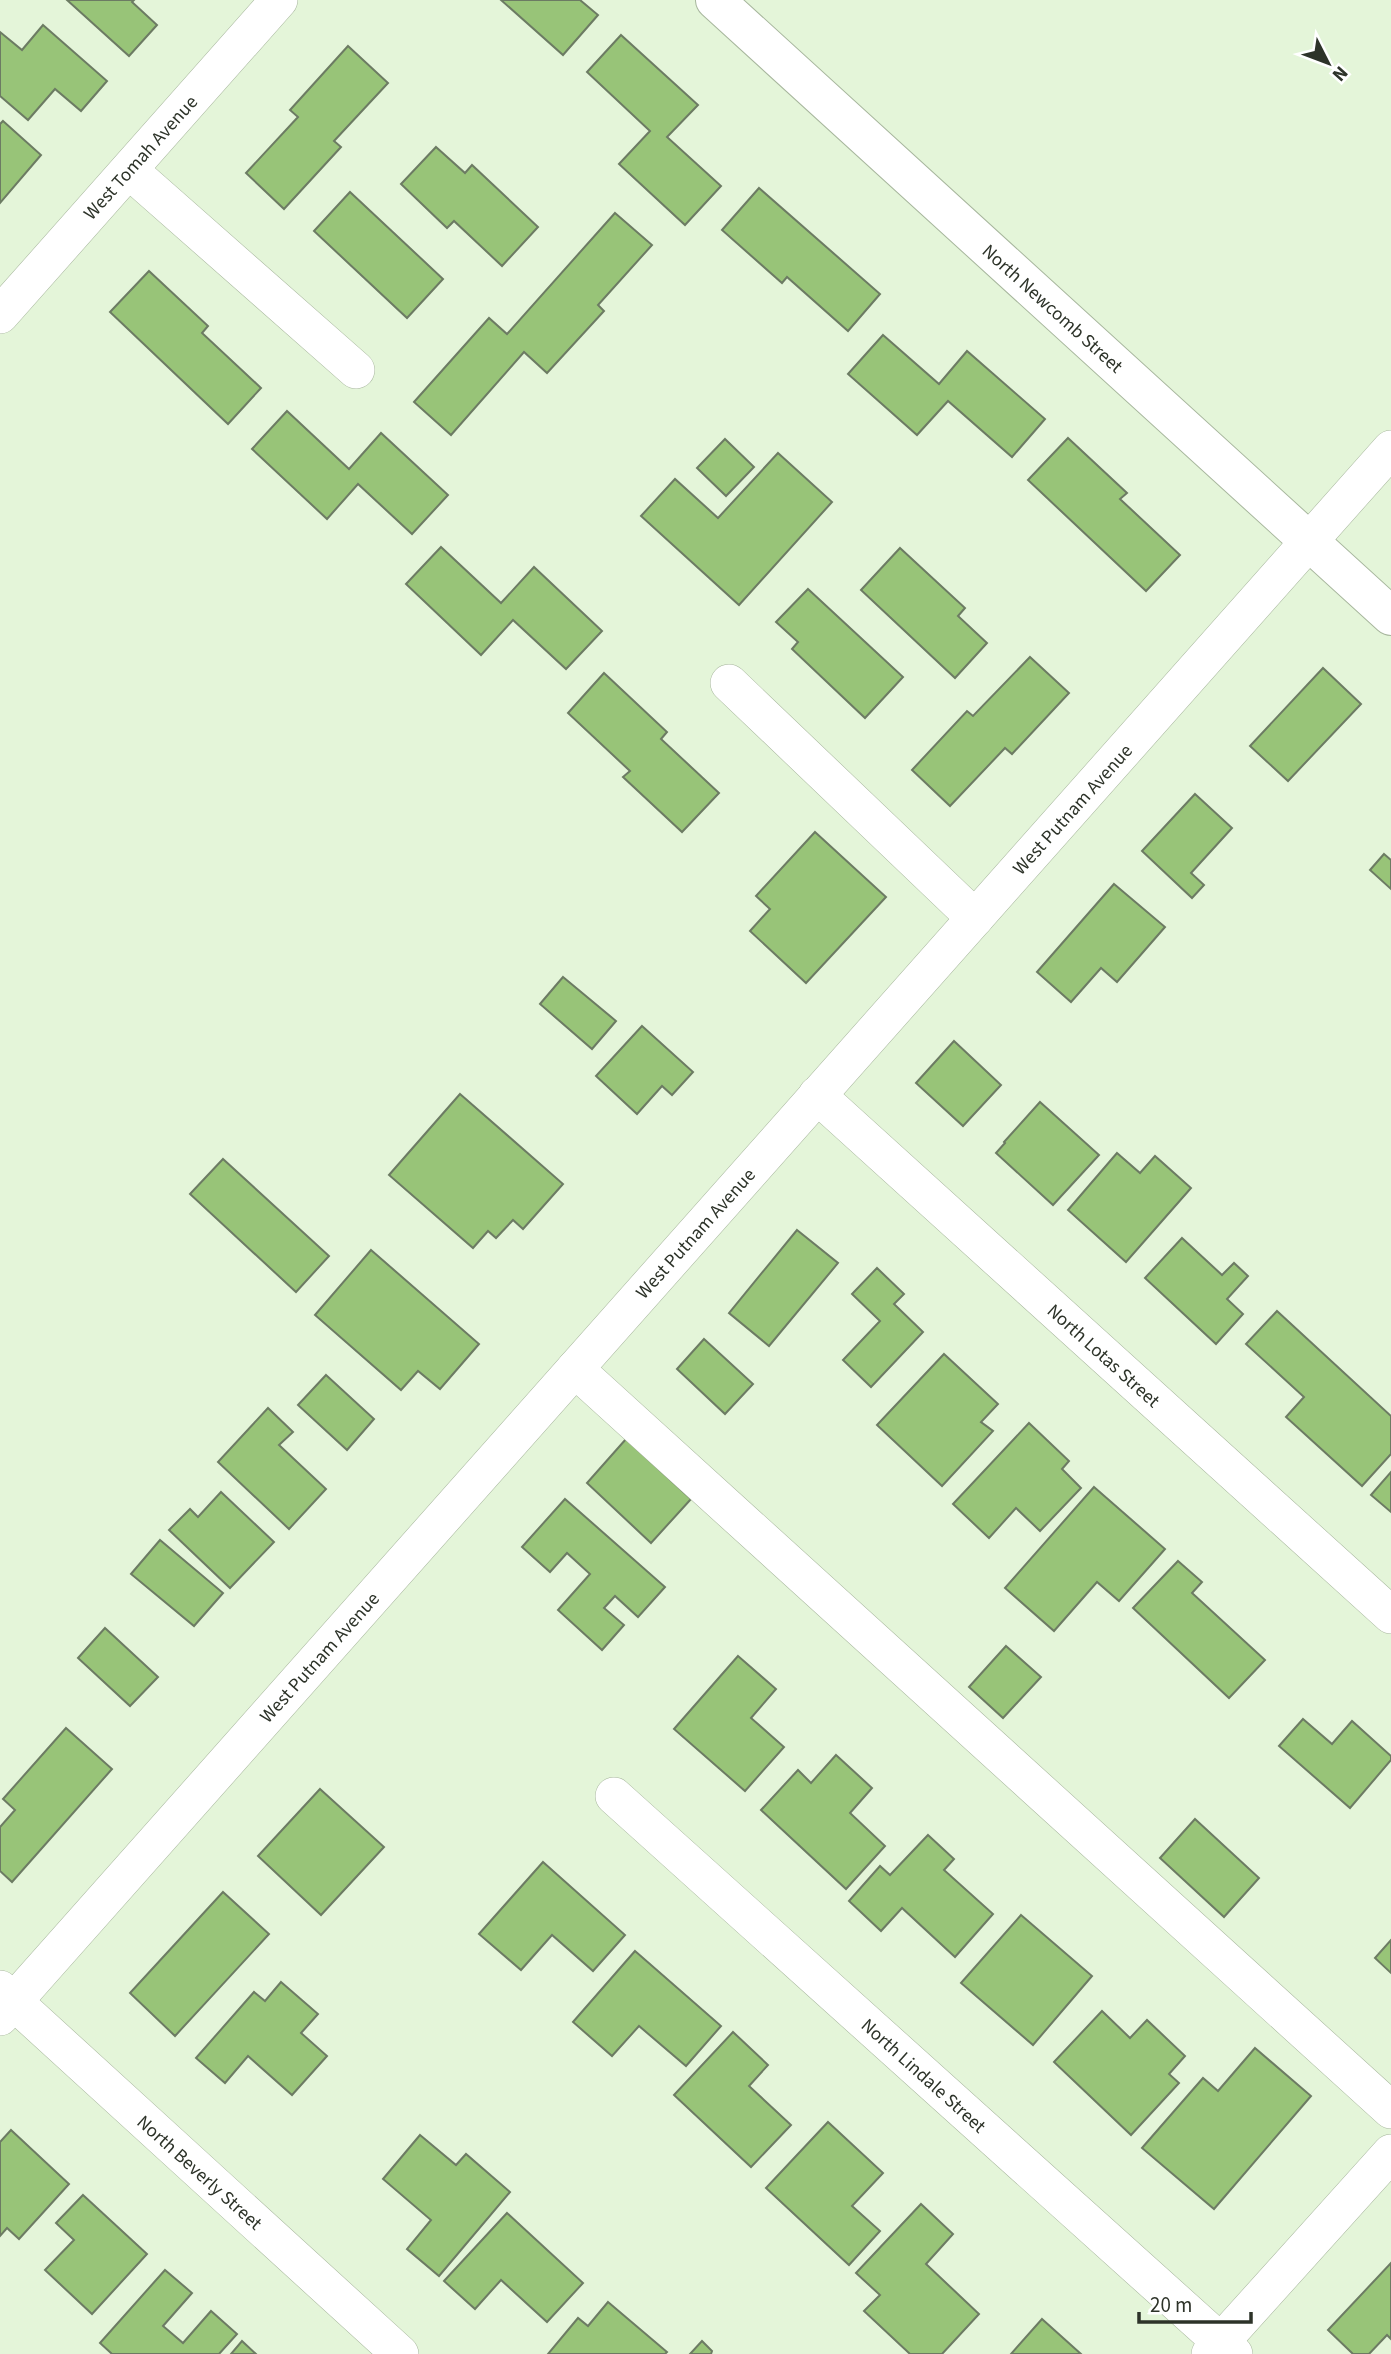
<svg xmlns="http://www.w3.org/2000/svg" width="1391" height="2354" font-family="'Source Sans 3',sans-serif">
  <rect width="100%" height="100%" fill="#e4f5d9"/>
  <!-- building -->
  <g fill="#98c478" stroke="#6c7b63" stroke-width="2">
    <polygon points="67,0 134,0 132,2 157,25 129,56"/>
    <polygon points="501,0 580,0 598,15 563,55"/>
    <polygon points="43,25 107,81 81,111 55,89 28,120 0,96 0,32 22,50"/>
    <polygon points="621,35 698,105 667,137 721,186 685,225 619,164 650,131 587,72"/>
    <polygon points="348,46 388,83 334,141 341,147 284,209 246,173 298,117 290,110"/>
    <polygon points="3,121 41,155 0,203 0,124"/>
    <polygon points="436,147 465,173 472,165 538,227 502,266 454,221 447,228 401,184"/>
    <polygon points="759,188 880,294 848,331 787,277 782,283 722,230"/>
    <polygon points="350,192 443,279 407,318 314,231"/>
    <polygon points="615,213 652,245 598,305 604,311 547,373 524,352 451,435 414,402 489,318 507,334"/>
    <polygon points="149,271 208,326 202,333 261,388 228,424 110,312"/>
    <polygon points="883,335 939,384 967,351 1045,419 1012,457 948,401 917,435 848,374"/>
    <polygon points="287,411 349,469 381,433 448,495 412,534 358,484 327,519 252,449"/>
    <polygon points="1068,438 1127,493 1120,499 1180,555 1146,591 1028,480"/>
    <polygon points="725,439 754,467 726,496 697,468"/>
    <polygon points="778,453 832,502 739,605 641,516 675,479 718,518"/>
    <polygon points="441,547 501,603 534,567 602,631 566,669 513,620 481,655 406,584"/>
    <polygon points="900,548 965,608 958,616 987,643 955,678 861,590"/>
    <polygon points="808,589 903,677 865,718 792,649 798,642 776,622"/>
    <polygon points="1030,657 1069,693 1012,754 1005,748 950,806 912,770 967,711 973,716"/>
    <polygon points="1323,668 1361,704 1288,781 1250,746"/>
    <polygon points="604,673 667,732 661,739 719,793 682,832 623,777 630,771 568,713"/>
    <polygon points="1195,794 1232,828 1191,873 1204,885 1192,898 1142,851"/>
    <polygon points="815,832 886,897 806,983 750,931 770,909 756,896"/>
    <polygon points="1384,854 1391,860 1391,889 1370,870"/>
    <polygon points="1114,884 1165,927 1117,982 1101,968 1071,1002 1037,972"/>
    <polygon points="563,977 616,1021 592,1049 540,1004"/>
    <polygon points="642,1026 693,1072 672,1095 662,1086 637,1114 596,1076"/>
    <polygon points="954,1041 1001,1085 963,1126 916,1083"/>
    <polygon points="460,1094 563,1184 523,1229 513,1220 496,1238 488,1231 473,1248 389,1175"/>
    <polygon points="1040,1102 1099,1155 1053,1205 996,1153 1005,1143 1004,1142"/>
    <polygon points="1117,1153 1140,1173 1155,1156 1191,1188 1126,1262 1068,1210"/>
    <polygon points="223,1159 329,1256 296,1292 190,1194"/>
    <polygon points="797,1230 838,1263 769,1346 729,1313"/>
    <polygon points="1182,1238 1222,1275 1234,1263 1248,1276 1227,1299 1243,1314 1216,1344 1145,1278"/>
    <polygon points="371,1250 479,1344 440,1389 418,1371 401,1390 315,1315"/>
    <polygon points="877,1268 904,1294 894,1304 923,1332 871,1387 843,1360 880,1321 852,1294"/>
    <polygon points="1277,1311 1391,1416 1391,1454 1362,1486 1286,1417 1304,1397 1246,1344"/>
    <polygon points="704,1339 753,1384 725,1414 677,1369"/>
    <polygon points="944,1354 998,1404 981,1422 993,1431 942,1486 877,1425"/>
    <polygon points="326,1375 374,1419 347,1450 298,1405"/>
    <polygon points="268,1408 293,1432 279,1445 326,1489 289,1529 218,1462"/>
    <polygon points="1029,1423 1069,1461 1062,1469 1081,1488 1040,1531 1016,1508 989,1538 953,1504"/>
    <polygon points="626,1439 691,1499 651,1543 587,1483"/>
    <polygon points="1391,1472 1391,1512 1371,1495"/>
    <polygon points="1094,1487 1165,1549 1119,1601 1097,1582 1054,1631 1005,1588"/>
    <polygon points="221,1492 274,1542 230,1588 169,1530 190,1509 198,1517"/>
    <polygon points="565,1499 665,1587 638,1617 615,1596 604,1608 624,1625 602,1650 558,1610 590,1574 567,1553 550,1572 522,1547"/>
    <polygon points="160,1540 223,1593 194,1626 131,1574"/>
    <polygon points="1178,1561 1202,1582 1192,1593 1265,1660 1229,1698 1133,1608"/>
    <polygon points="105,1628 158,1677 130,1706 78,1658"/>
    <polygon points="1006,1646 1041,1677 1003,1718 969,1687"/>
    <polygon points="738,1656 776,1689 751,1718 784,1747 745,1791 674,1729"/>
    <polygon points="1303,1719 1332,1744 1352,1721 1391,1756 1391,1760 1350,1808 1279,1746"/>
    <polygon points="66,1728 112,1769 12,1882 0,1871 0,1827 15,1810 3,1799"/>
    <polygon points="836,1755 872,1788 850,1813 885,1846 846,1889 761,1810 798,1770 811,1783"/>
    <polygon points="320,1789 384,1847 321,1915 258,1856"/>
    <polygon points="1195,1819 1259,1878 1224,1917 1160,1858"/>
    <polygon points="928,1835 954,1859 944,1870 993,1914 955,1957 902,1908 881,1931 849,1901 880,1866 890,1875"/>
    <polygon points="543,1862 625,1935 593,1971 552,1935 521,1970 479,1934"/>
    <polygon points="223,1892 269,1934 175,2036 130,1993"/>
    <polygon points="1021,1915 1092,1976 1033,2045 961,1983"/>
    <polygon points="1391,1940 1391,1973 1375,1958"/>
    <polygon points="635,1951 721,2026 686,2066 639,2026 612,2056 573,2022"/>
    <polygon points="281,1982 318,2014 301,2033 327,2056 292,2095 248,2056 225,2083 196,2058 254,1992 265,2001"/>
    <polygon points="1102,2011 1130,2038 1147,2020 1185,2056 1169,2074 1179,2083 1131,2135 1054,2062"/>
    <polygon points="733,2032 768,2065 749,2086 791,2125 751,2167 674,2095"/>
    <polygon points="1255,2048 1311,2096 1214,2209 1142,2148 1203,2078 1218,2091"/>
    <polygon points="828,2122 883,2173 852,2206 880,2231 849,2265 766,2188"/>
    <polygon points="11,2130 69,2184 19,2239 7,2228 0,2236 0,2142"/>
    <polygon points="420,2135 456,2165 466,2154 510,2192 439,2276 407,2249 431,2220 383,2179"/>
    <polygon points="83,2195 147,2254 92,2314 45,2270 74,2240 56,2223"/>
    <polygon points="921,2204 953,2234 926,2264 979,2314 942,2354 910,2354 864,2311 880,2295 856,2273"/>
    <polygon points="507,2213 583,2283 547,2322 501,2280 475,2309 444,2281"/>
    <polygon points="1391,2263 1391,2339 1387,2335 1369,2354 1353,2354 1328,2330"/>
    <polygon points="165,2270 192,2293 163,2326 183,2343 211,2311 237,2334 219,2354 112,2354 100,2343"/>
    <polygon points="608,2302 667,2352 665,2354 548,2354 578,2318 588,2326"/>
    <polygon points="1042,2319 1081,2354 1011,2354"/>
    <polygon points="242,2341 256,2354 231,2354"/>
    <polygon points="702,2341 712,2351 711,2354 690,2354"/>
  </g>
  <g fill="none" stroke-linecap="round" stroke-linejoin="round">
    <!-- minor casing -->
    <g stroke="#a7b69d" stroke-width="38">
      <g id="minor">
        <polyline points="129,170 356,370"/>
        <polyline points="0,315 279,0"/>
        <polyline points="729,683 975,918"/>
        <polyline points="817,1095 1391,1615"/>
        <polyline points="575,1369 1391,2110"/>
        <polyline points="614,1796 1234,2354"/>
        <polyline points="0,1989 400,2354"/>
        <polyline points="0,2017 1391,449"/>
        <polyline points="1210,2354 1391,2153"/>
      </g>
    </g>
    <!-- major casing -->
    <g stroke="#a7b69d" stroke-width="40">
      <polyline id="major" points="715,0 1391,616"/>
    </g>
    <!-- minor -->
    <use href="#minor" stroke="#fff" stroke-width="37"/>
    <!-- major -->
    <use href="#major" stroke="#fff" stroke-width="38"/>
  </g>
  <g text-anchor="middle" stroke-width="6" stroke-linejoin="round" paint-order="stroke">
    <!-- street labels -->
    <g font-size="19" fill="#2d3329" stroke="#fff">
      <text transform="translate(140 157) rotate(-48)" y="7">West Tomah Avenue</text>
      <text transform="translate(1053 308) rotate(42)" y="7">North Newcomb Street</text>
      <text transform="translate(1072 809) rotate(-48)" y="7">West Putnam Avenue</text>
      <text transform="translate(695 1233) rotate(-48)" y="7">West Putnam Avenue</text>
      <text transform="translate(1104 1355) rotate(42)" y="7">North Lotas Street</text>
      <text transform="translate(319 1657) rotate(-48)" y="7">West Putnam Avenue</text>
      <text transform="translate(924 2075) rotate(42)" y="7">North Lindale Street</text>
      <text transform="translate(200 2172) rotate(42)" y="7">North Beverly Street</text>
    </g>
  </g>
  <!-- north arrow -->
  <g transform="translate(1328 63) rotate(132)" stroke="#ffffff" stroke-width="5" paint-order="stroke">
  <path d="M0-5L12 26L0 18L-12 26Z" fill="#2d3329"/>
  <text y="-10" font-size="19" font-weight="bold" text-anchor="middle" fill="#2d3329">N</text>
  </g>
  <!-- scale -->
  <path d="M1139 2312v10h112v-10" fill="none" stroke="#2d3329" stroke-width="3.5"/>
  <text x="1150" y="2312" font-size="21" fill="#2d3329" stroke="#ffffff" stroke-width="5" paint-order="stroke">20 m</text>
</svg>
